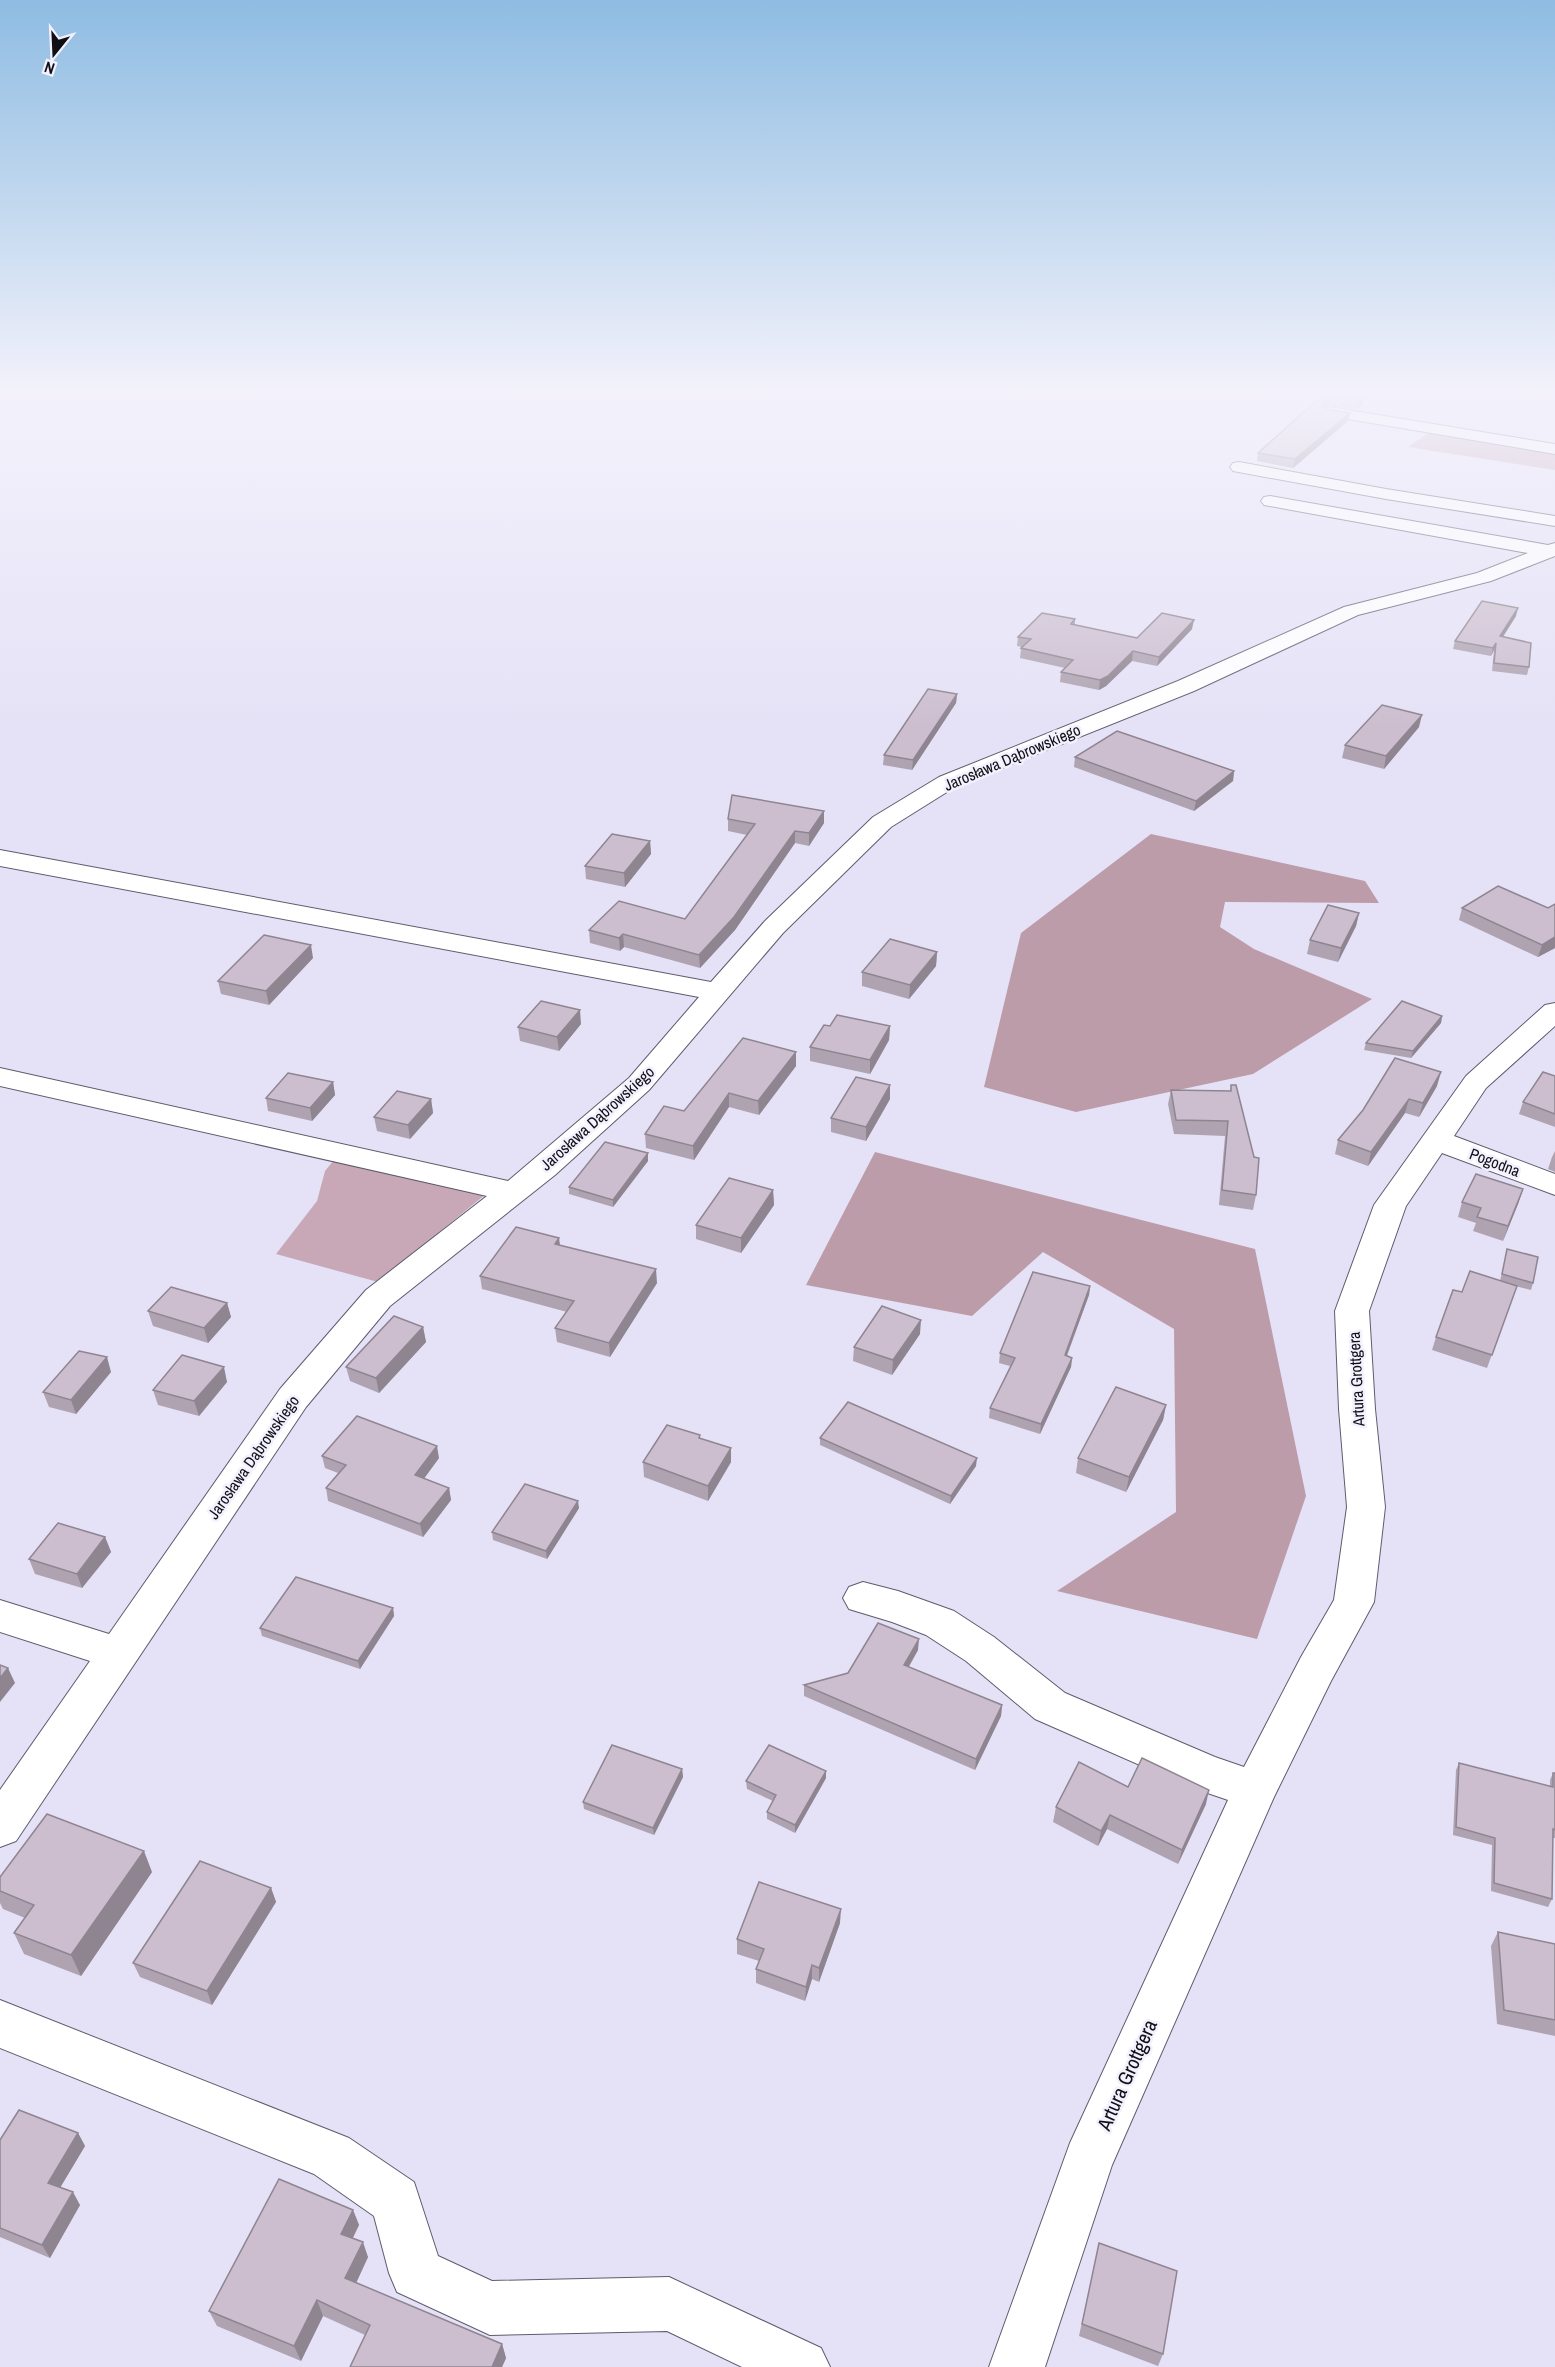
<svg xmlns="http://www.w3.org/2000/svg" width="1555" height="2367" font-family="'Archivo Narrow',sans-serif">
  <rect width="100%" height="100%" fill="#e5e2f7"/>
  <!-- green -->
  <g fill="#c8a8b6">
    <polygon points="1431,431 1555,451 1555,470 1408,447"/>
    <polygon points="334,1160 486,1194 378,1282 276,1254 317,1201 325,1171"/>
  </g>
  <!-- forest -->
  <g fill="#bd9caa">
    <polygon points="1151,834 1365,881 1379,903 1225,902 1220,927 1254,949 1372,999 1253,1074 1076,1112 984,1087 1021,933"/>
    <polygon points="875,1152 1255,1249 1306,1496 1257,1639 1057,1591 1176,1512 1174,1329 1043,1252 972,1316 806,1285"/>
  </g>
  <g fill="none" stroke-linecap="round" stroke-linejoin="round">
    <!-- minor casing -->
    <g stroke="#5e5c6d" stroke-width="2">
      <g id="minor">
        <polygon points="1330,407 1555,444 1555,454 1324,415 1322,412 1324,409"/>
        <polygon points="1239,462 1386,489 1555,516 1555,526 1386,499 1233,471 1230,467 1233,463"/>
        <polygon points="1270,496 1548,545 1555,543 1555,556 1491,581 1358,615 1194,691 955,787 891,827 783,933 649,1090 555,1175 390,1306 306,1407 16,1841 0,1847 0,1790 90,1661 0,1632 0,1600 109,1634 280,1389 366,1290 487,1196 0,1086 0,1068 508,1181 629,1078 699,997 0,866 0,850 711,982 765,921 873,817 939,777 1178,681 1344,607 1477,573 1528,553 1264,505 1261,501 1264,497"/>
        <polygon points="1555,1003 1555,1026 1486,1088 1454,1136 1555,1174 1555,1195 1442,1153 1406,1206 1369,1311 1375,1409 1385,1507 1374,1602 1331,1681 1274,1797 1112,2165 1045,2367 989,2367 1070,2143 1228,1800 1190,1787 1035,1719 966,1661 926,1635 892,1622 849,1609 843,1598 849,1587 863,1582 898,1591 954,1611 994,1637 1065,1693 1215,1757 1244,1767 1301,1657 1334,1600 1347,1507 1339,1409 1335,1311 1374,1205 1466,1076 1545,1005"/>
        <polygon points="0,2000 349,2138 414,2182 438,2256 492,2281 669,2277 821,2348 830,2367 742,2367 667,2331 490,2335 397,2292 389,2273 374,2216 314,2174 0,2048"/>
      </g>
    </g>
    <!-- minor -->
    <use href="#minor" fill="#fff" fill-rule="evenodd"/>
  </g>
  <!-- wall -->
  <g fill="#afa3b2">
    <polygon points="1323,395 1364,397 1362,405 1357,409 1330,405 1324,407 1325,409 1350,413 1348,421 1293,468 1257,461 1258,453"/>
    <polygon points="1516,616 1503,637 1529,667 1527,675 1492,671 1494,650 1491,656 1453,649 1455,641"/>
    <polygon points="1075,619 1075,625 1137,638 1192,629 1157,666 1132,661 1106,686 1099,690 1060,682 1061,672 1065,668 1020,658 1021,648 1022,647 1017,646 1018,637"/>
    <polygon points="957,694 956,703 912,770 883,765 884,755"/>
    <polygon points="1419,727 1384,769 1342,758 1345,745"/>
    <polygon points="1075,757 1234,771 1233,781 1194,811 1074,767"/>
    <polygon points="728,819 824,823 809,846 795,843 735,930 700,968 624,947 620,951 590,943 589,930 685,919 747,835 728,831"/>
    <polygon points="650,841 651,854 625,887 586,879 585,866"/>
    <polygon points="1555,904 1555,948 1538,957 1459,920 1462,908 1548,908"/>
    <polygon points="1359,913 1356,926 1338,962 1307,954 1310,940"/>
    <polygon points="937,952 936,966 909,999 862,986 862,972"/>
    <polygon points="313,958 269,1005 221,994 218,981"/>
    <polygon points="1442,1016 1441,1023 1411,1058 1364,1050 1366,1043"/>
    <polygon points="581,1024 559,1051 520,1041 518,1027"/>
    <polygon points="830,1026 890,1026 889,1040 870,1074 810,1061 810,1047"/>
    <polygon points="796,1052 796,1066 759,1115 729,1107 694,1160 646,1148 645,1134 684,1111"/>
    <polygon points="1555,1076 1555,1127 1519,1114 1523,1102"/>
    <polygon points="333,1082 335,1095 312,1121 268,1111 266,1098"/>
    <polygon points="890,1085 890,1099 866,1141 831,1132 831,1118"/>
    <polygon points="1231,1085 1256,1195 1253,1210 1219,1205 1225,1136 1174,1134 1168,1104 1171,1090 1230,1091"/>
    <polygon points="1437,1086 1419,1117 1405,1113 1368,1166 1335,1154 1338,1140 1363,1110"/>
    <polygon points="431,1099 433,1113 410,1139 377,1131 374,1117"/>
    <polygon points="1555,1151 1555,1172 1548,1169 1552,1157"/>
    <polygon points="648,1161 613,1207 569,1194 569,1187"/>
    <polygon points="1523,1189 1518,1204 1503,1241 1473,1231 1476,1223 1458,1217 1462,1202"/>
    <polygon points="773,1190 774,1205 741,1253 696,1239 696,1225"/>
    <polygon points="560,1246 657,1283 610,1357 557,1342 555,1328 567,1312 482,1289 480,1276"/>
    <polygon points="1507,1249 1533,1283 1531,1290 1511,1285 1517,1286 1487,1368 1432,1350 1436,1337 1500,1281"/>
    <polygon points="1090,1286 1089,1295 1067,1356 1072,1358 1071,1367 1040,1434 989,1418 990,1408 1010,1366 999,1363 1000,1353"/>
    <polygon points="227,1303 231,1317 208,1343 153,1326 148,1311"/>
    <polygon points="423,1327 426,1342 379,1393 350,1381 346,1367"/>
    <polygon points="920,1334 892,1375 853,1361 854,1347"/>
    <polygon points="111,1372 76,1414 49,1407 43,1392"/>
    <polygon points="227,1382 199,1416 158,1405 153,1390"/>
    <polygon points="1166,1405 1163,1420 1126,1492 1076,1473 1078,1458"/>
    <polygon points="700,1435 700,1439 731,1462 708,1501 644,1477 643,1462"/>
    <polygon points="820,1438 976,1466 950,1504 820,1445"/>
    <polygon points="322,1456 439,1458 424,1478 449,1488 451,1500 423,1537 328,1501 326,1488 338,1473 325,1468"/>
    <polygon points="579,1508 547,1559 493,1540 492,1532"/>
    <polygon points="105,1537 111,1552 82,1588 35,1574 29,1559"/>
    <polygon points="393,1608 394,1616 360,1669 262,1636 260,1628"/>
    <polygon points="918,1650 909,1667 1002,1705 1001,1716 975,1770 804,1696 804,1685 848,1673"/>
    <polygon points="1459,1763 1550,1786 1550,1780 1553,1773 1555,1773 1555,1838 1553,1838 1552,1899 1548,1907 1491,1891 1492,1845 1453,1835 1456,1770"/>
    <polygon points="682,1769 683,1777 654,1835 584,1809 583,1802"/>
    <polygon points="826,1778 795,1833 767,1819 767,1812 773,1801 747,1789 746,1781"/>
    <polygon points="1128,1787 1206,1804 1178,1864 1107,1829 1098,1846 1053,1822 1056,1807"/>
    <polygon points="152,1872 81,1976 24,1954 14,1933 25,1918 3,1909 0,1903 0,1877"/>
    <polygon points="271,1888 276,1902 212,2005 140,1977 133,1963"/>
    <polygon points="840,1923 819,1982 812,1979 805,2001 756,1983 756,1969 759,1961 737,1954 737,1939"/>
    <polygon points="1498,1932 1555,1944 1555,2036 1497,2024 1491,1946"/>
    <polygon points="78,2133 85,2146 60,2188 80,2205 50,2258 0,2237 0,2140"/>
    <polygon points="353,2210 359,2225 353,2238 368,2257 356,2283 502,2344 506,2358 502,2367 350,2367 365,2335 323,2316 301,2361 217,2326 209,2311"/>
    <polygon points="1099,2243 1163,2354 1158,2366 1079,2336"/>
  </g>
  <!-- shaded-wall -->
  <g fill="#8f8591">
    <polygon points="1332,396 1330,405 1322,408 1322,405 1324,399"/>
    <polygon points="1364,397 1362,405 1357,409 1359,401"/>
    <polygon points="1350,413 1348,421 1293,468 1295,459"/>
    <polygon points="1518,608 1516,616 1498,644 1500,636"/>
    <polygon points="1194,620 1192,629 1157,666 1159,657"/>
    <polygon points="1496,643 1494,650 1491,656 1493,648"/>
    <polygon points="1133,651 1132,661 1106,686 1099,690 1100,680"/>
    <polygon points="957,694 956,703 912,770 913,760"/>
    <polygon points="1422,715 1419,727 1384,769 1386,756"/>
    <polygon points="1234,771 1233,781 1194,811 1196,801"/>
    <polygon points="824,811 824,823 809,846 809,833"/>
    <polygon points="795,831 795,843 735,930 700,968 699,955"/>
    <polygon points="650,841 651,854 625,887 624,873"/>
    <polygon points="1359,913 1356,926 1338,962 1341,948"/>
    <polygon points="623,934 624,947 620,951 619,938"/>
    <polygon points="1555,937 1555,948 1538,957 1542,945"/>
    <polygon points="311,945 313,958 269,1005 266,991"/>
    <polygon points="937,952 936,966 909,999 910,985"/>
    <polygon points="580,1010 581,1024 559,1051 557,1037"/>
    <polygon points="1442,1016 1441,1023 1411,1058 1413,1051"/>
    <polygon points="890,1026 889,1040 870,1074 870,1060"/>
    <polygon points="796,1052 796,1066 759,1115 758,1101"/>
    <polygon points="1441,1072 1437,1086 1419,1117 1423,1103"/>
    <polygon points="333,1082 335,1095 312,1121 310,1108"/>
    <polygon points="890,1085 890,1099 866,1141 866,1127"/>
    <polygon points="729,1093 729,1107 694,1160 693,1146"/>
    <polygon points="431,1099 433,1113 410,1139 408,1125"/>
    <polygon points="1409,1099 1405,1113 1368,1166 1371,1152"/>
    <polygon points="648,1153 648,1161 613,1207 613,1200"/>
    <polygon points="1523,1189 1518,1204 1503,1241 1508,1226"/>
    <polygon points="773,1190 774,1205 741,1253 741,1238"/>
    <polygon points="559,1238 561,1252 555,1244"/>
    <polygon points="656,1269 657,1283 610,1357 609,1343"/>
    <polygon points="1090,1286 1089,1295 1063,1365 1065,1355"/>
    <polygon points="227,1303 231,1317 208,1343 204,1328"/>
    <polygon points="921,1320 920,1334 892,1375 893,1360"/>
    <polygon points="423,1327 426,1342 379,1393 376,1378"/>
    <polygon points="107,1357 111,1372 76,1414 71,1400"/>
    <polygon points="1072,1358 1071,1367 1040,1434 1041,1424"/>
    <polygon points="224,1367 227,1382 199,1416 194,1401"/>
    <polygon points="1166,1405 1163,1420 1126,1492 1129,1477"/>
    <polygon points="437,1446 439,1458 418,1487 415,1475"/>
    <polygon points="731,1448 731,1462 708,1501 708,1486"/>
    <polygon points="977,1458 976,1466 950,1504 951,1496"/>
    <polygon points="449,1488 451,1500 423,1537 420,1524"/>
    <polygon points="578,1501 579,1508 547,1559 546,1551"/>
    <polygon points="105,1537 111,1552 82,1588 77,1574"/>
    <polygon points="393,1608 394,1616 360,1669 358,1661"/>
    <polygon points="919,1639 918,1650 903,1676 904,1665"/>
    <polygon points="8,1668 15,1683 0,1702 0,1678"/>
    <polygon points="1002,1705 1001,1716 975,1770 976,1759"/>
    <polygon points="682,1769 683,1777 654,1835 653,1828"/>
    <polygon points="826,1771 826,1778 795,1833 795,1825"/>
    <polygon points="1209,1790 1206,1804 1178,1864 1182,1850"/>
    <polygon points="1110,1815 1107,1829 1098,1846 1101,1831"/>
    <polygon points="144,1851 152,1872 81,1976 71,1955"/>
    <polygon points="271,1888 276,1902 212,2005 207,1991"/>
    <polygon points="841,1909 840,1923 819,1982 819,1968"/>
    <polygon points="812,1965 812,1979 805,2001 806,1987"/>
    <polygon points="78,2133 85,2146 55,2196 48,2183"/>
    <polygon points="73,2192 80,2205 50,2258 42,2245"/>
    <polygon points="353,2210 359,2225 347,2249 341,2234"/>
    <polygon points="363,2242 368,2257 351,2294 345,2278"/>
    <polygon points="317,2300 323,2316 301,2361 294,2346"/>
    <polygon points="502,2344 506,2358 502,2367 492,2367"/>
  </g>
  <!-- building -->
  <g fill="#ccbecf" stroke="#8f8591" stroke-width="1.5">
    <polygon points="1323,395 1355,395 1364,397 1359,401 1332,396 1324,399 1322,405 1325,409 1350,413 1295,459 1258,453"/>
    <polygon points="1482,601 1518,608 1500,636 1531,643 1529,667 1494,663 1496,643 1493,648 1455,641"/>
    <polygon points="1042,613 1075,619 1071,624 1137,638 1162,613 1194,620 1159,657 1133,651 1108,676 1100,680 1061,672 1073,660 1021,648 1031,639 1018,637"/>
    <polygon points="928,689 957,694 913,760 884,755"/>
    <polygon points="1382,705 1422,715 1386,756 1345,745"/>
    <polygon points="1117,731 1234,771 1196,801 1075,757"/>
    <polygon points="732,795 824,811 809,833 795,831 734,917 699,955 623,934 619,938 589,930 619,901 685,919 755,824 728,819"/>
    <polygon points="612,834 650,841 624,873 585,866"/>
    <polygon points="1498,886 1548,908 1555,904 1555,937 1542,945 1462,908"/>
    <polygon points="1328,905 1359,913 1341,948 1310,940"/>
    <polygon points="264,935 311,945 266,991 218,981"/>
    <polygon points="890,939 937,952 910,985 862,972"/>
    <polygon points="541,1001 580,1010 557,1037 518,1027"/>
    <polygon points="1402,1001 1442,1016 1413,1051 1366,1043"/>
    <polygon points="837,1015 890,1026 870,1060 810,1047 824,1025 830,1026"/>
    <polygon points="743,1038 796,1052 758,1101 729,1093 693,1146 645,1134 664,1106 684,1111"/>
    <polygon points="1395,1058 1441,1072 1423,1103 1409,1099 1371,1152 1338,1140 1363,1110"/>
    <polygon points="1543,1072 1555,1076 1555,1114 1523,1102"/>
    <polygon points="288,1073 333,1082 310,1108 266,1098"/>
    <polygon points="856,1077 890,1085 866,1127 831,1118"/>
    <polygon points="1231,1085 1236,1085 1254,1157 1259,1158 1256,1195 1222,1190 1228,1121 1176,1120 1171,1090 1231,1091"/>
    <polygon points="397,1091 431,1099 408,1125 374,1117"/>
    <polygon points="605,1142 648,1153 613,1200 569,1187"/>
    <polygon points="1476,1174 1523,1189 1508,1226 1477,1217 1481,1208 1462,1202"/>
    <polygon points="729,1178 773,1190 741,1238 696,1225"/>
    <polygon points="516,1227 559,1238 555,1244 656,1269 609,1343 555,1328 574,1301 480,1276"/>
    <polygon points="1507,1249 1538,1257 1533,1283 1502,1274"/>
    <polygon points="1470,1271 1517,1286 1492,1355 1436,1337 1453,1290 1462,1292"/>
    <polygon points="1033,1272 1090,1286 1065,1355 1072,1358 1041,1424 990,1408 1015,1358 1000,1353"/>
    <polygon points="171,1287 227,1303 204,1328 148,1311"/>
    <polygon points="882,1306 921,1320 893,1360 854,1347"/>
    <polygon points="394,1316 423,1327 376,1378 346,1367"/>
    <polygon points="79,1351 107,1357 71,1400 43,1392"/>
    <polygon points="182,1355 224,1367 194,1401 153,1390"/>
    <polygon points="1116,1387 1166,1405 1129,1477 1078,1458"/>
    <polygon points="848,1402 977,1458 951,1496 820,1438"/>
    <polygon points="357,1416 437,1446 415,1475 449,1488 420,1524 326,1488 346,1465 322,1456"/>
    <polygon points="667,1425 700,1435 699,1438 731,1448 708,1486 643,1462"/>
    <polygon points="525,1484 578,1501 546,1551 492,1532"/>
    <polygon points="58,1523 105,1537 77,1574 29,1559"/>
    <polygon points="296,1577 393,1608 358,1661 260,1628"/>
    <polygon points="878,1623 919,1639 904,1665 1002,1705 976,1759 804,1685 848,1673"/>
    <polygon points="0,1665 8,1668 0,1678"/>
    <polygon points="612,1745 682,1769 653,1828 583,1802"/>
    <polygon points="769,1745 826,1771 795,1825 767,1812 776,1795 746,1781"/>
    <polygon points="1142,1758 1209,1790 1182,1850 1110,1815 1101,1831 1056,1807 1079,1762 1128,1787"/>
    <polygon points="1459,1763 1553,1787 1553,1773 1555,1773 1555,1830 1553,1829 1552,1899 1494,1883 1495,1838 1456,1827"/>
    <polygon points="47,1814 144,1851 71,1955 14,1933 34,1905 0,1891 0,1877"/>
    <polygon points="200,1861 271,1888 207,1991 133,1963"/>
    <polygon points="759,1882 841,1909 819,1968 812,1965 806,1987 756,1969 764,1949 737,1939"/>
    <polygon points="1498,1932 1555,1944 1555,2020 1504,2010"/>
    <polygon points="19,2110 78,2133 48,2183 73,2192 42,2245 0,2228 0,2140"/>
    <polygon points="279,2179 353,2210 341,2234 363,2242 345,2278 502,2344 492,2367 350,2367 370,2325 317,2300 294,2346 209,2311"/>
    <polygon points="1099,2243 1177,2271 1163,2354 1082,2324"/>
  </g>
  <!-- sky -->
  <linearGradient id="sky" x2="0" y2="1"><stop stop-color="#8ebce2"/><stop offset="0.54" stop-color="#f3f2fb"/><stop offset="1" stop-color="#f3f2fb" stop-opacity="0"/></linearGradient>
  <rect width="1555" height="727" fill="url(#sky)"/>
  <g text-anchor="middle" stroke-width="5" stroke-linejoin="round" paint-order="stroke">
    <!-- street labels -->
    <g font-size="16" fill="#100f16" stroke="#f2f1fd">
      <text transform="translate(1012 757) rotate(-23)" y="6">Jarosława Dąbrowskiego</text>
      <text transform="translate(597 1118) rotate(-42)" y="6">Jarosława Dąbrowskiego</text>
      <text transform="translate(1495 1162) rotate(21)" y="6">Pogodna</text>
      <text transform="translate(1356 1379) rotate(-93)" y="6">Artura Grottgera</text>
      <text transform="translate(253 1457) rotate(-55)" y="6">Jarosława Dąbrowskiego</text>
    </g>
    <!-- near-street labels -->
    <g font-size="20" fill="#100f16" stroke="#f2f1fd">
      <text transform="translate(1127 2075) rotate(-66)" y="7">Artura Grottgera</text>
    </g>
  </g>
  <!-- north arrow -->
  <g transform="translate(54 54) rotate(198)" stroke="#f2f1fd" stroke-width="4.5" paint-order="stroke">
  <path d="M0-4.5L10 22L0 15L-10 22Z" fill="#100f16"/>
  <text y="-9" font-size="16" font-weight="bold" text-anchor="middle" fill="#100f16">N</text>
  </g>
</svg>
